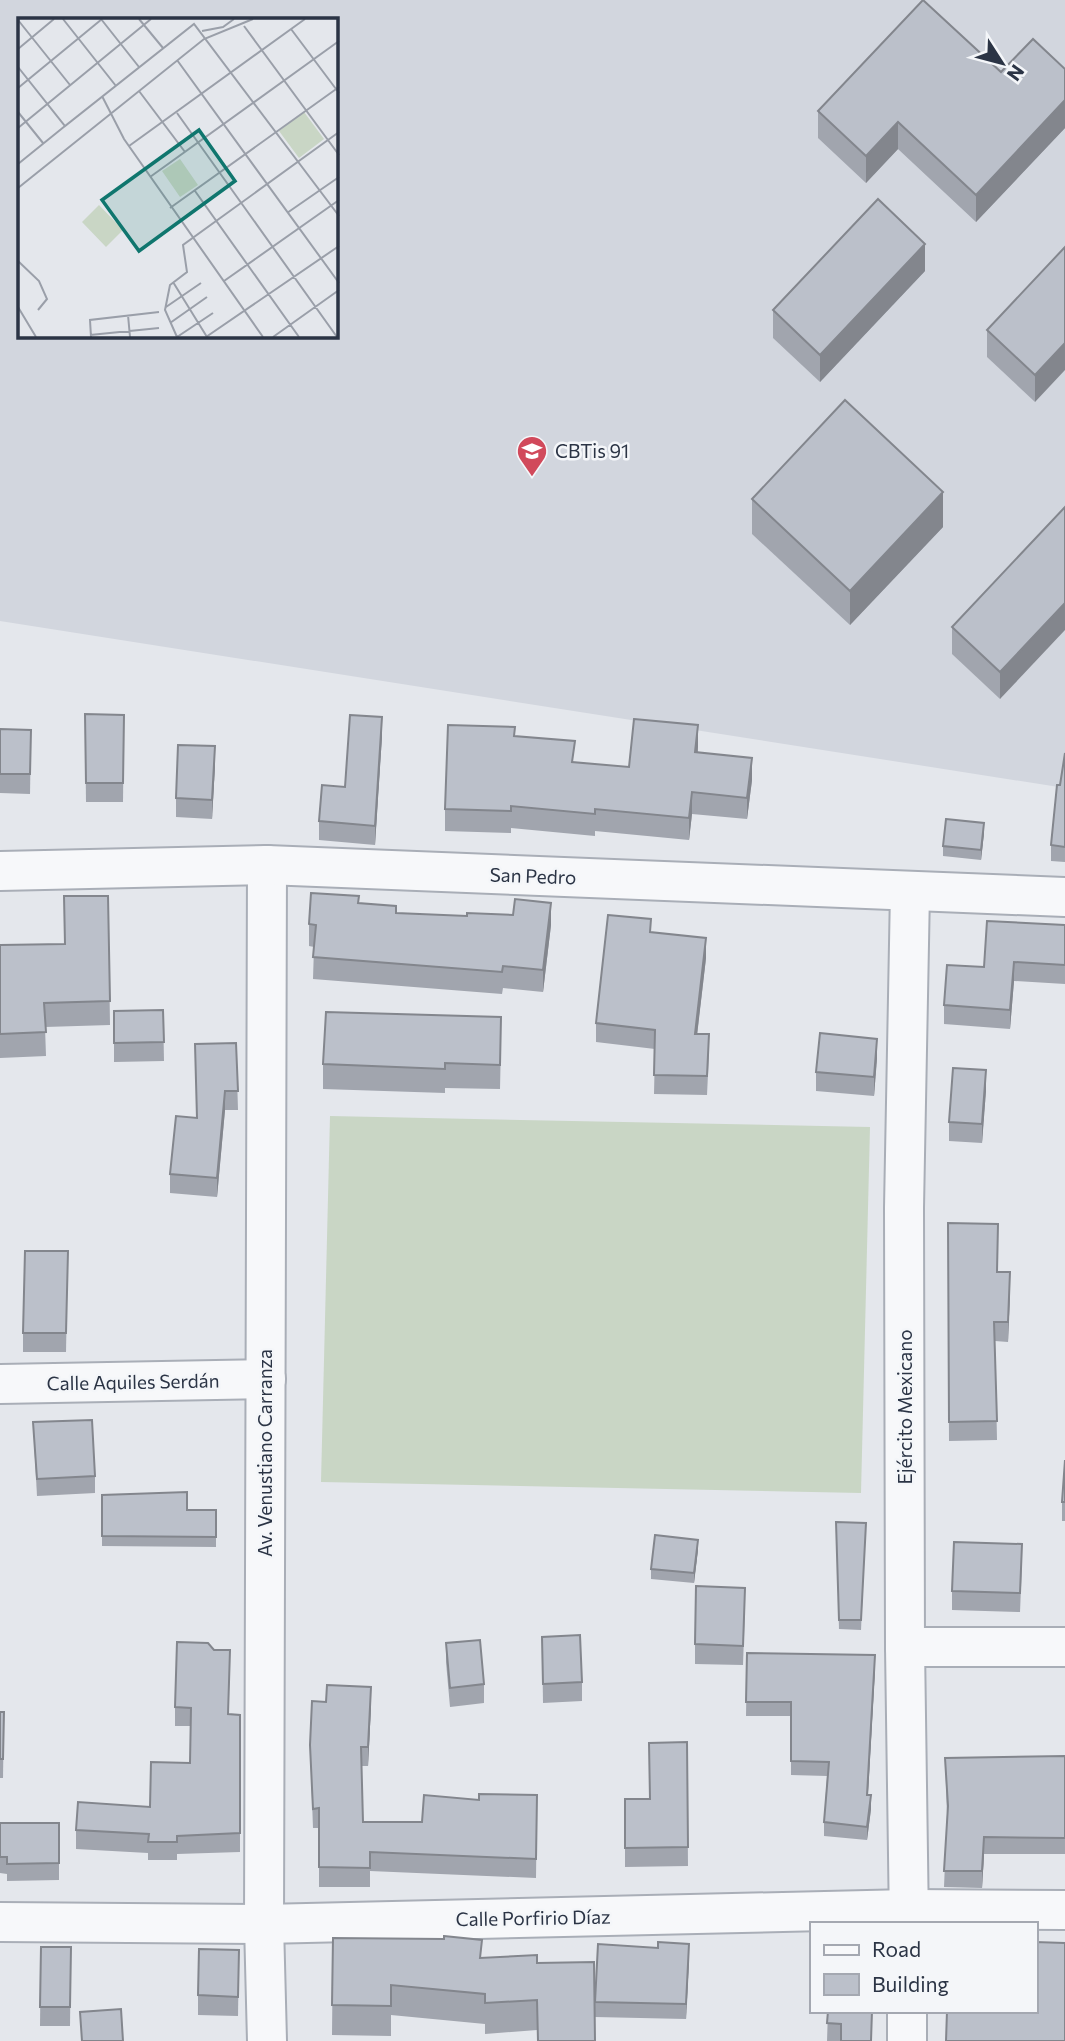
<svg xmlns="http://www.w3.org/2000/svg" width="1065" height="2041" font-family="Commissioner,sans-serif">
  <rect width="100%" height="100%" fill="#e4e7ec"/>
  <!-- built -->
  <path fill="#d2d6de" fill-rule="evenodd" d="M0,0H1065V788L0,621ZM19,19H336V336H19Z"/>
  <!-- pitch -->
  <polygon fill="#c9d6c5" points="330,1116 870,1127 861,1493 321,1482"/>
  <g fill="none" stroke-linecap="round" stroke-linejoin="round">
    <!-- minor casing -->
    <g stroke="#a9aeb7" stroke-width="42">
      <g id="minor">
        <polyline points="267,865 264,1924 267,2041"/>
        <polyline points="0,871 267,865 1065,897"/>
        <polyline points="0,1384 266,1379"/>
        <polyline points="905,1647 1065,1647"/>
        <polyline points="0,1922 264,1924 909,1909 1065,1910"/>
        <polyline points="909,1924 905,1647 904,1208 910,891"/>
        <polyline points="907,2041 907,2011"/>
      </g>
    </g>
    <!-- minor -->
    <use href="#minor" stroke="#f7f8fa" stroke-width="38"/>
  </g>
  <!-- wall -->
  <g fill="#a1a5ae">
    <polygon points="1065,69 1065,128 976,222 898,149 866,183 818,138 818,111 1001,72"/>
    <polygon points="1065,247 1035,402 987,357 987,330"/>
    <polygon points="925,271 820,382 773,338 773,310"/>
    <polygon points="752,499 943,527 850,625 752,534"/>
    <polygon points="1065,507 1000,699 952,654 952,627"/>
    <polygon points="85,714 124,715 123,802 86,802"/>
    <polygon points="0,729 31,730 30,794 0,793"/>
    <polygon points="382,736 375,845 319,840 319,821"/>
    <polygon points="515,736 575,762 629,767 698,747 698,753 752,780 747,819 692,814 689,840 595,831 595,836 511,828 511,833 445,831 445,809"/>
    <polygon points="1065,753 1065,862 1051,861 1051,845"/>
    <polygon points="215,765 212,819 176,817 176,798"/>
    <polygon points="984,833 981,860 943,856 943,846"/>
    <polygon points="108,896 110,1025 45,1027 46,1056 0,1058 0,945 65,944"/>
    <polygon points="359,903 396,913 551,925 543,992 503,988 502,994 313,979 314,947 309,946 309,924"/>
    <polygon points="1065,925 1065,984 1014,981 1010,1029 944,1024 944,1005 984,967"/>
    <polygon points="651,932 706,958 697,1034 709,1053 707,1095 654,1094 655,1049 596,1042 596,1023"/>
    <polygon points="163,1010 164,1061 114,1062 114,1011"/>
    <polygon points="501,1042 500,1089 445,1088 445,1093 323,1089 323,1064"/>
    <polygon points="236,1043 238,1110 225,1110 217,1197 170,1193 170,1174 196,1118"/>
    <polygon points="877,1058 874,1096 816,1091 816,1072"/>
    <polygon points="986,1090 982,1143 949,1141 949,1122"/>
    <polygon points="948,1223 997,1272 1010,1291 1008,1342 995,1341 997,1440 949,1441"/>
    <polygon points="68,1251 66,1352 23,1352 23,1333"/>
    <polygon points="33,1422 95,1476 95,1493 37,1496"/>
    <polygon points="1065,1460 1065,1521 1062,1521 1062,1502"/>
    <polygon points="102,1495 187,1510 216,1510 216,1547 102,1546"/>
    <polygon points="836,1522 866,1523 861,1630 839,1629"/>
    <polygon points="698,1550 694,1583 651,1579 651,1569"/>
    <polygon points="1022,1563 1020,1612 952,1610 952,1591"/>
    <polygon points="745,1607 743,1665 695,1664 695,1644"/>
    <polygon points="542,1637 582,1682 582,1701 543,1703"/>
    <polygon points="446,1643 484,1684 484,1703 450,1707 446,1662"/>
    <polygon points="747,1653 875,1669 868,1795 871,1809 867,1840 824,1836 824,1822 827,1776 791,1775 791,1716 746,1716"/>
    <polygon points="230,1669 228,1714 240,1715 240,1852 177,1854 177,1860 148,1860 148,1853 76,1849 76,1830 150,1807 190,1763 191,1726 175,1726 175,1707"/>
    <polygon points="371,1706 368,1766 361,1766 363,1822 422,1822 479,1800 537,1795 536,1878 370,1871 370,1887 319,1887 319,1828 313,1828 310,1745"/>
    <polygon points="0,1712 4,1712 3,1778 0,1778"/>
    <polygon points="687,1742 688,1866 625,1867 625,1799 650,1799"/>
    <polygon points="1065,1756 1065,1854 984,1854 982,1888 944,1887 947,1814 945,1758"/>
    <polygon points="0,1823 59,1823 59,1880 7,1881 7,1874 0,1873"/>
    <polygon points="333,1938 482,1958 537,1963 537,2030 485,2034 485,2024 391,2015 391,2036 332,2035"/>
    <polygon points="41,1947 71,1947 70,2026 40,2026"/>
    <polygon points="239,1950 238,2016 198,2015 198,1995"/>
    <polygon points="689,1959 686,2019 595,2017 595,2002"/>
    <polygon points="828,2011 872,2011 871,2041 827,2041"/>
  </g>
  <!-- shaded-wall -->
  <g fill="#83868d">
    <polygon points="1065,100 1065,128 976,222 976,195"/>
    <polygon points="898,122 898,149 866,183 866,156"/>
    <polygon points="925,244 925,271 820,382 820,355"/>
    <polygon points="1065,343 1065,370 1035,402 1035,375"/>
    <polygon points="943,492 943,527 850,625 850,591"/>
    <polygon points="1065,603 1065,630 1000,699 1000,672"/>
    <polygon points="382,717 382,736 375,845 375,826"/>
    <polygon points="698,725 698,747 695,774 695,752"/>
    <polygon points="215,746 215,765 212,819 212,800"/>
    <polygon points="752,758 752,780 747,819 747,798"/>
    <polygon points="692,792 692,814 689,840 689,818"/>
    <polygon points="984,823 984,833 981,860 981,850"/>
    <polygon points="551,903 551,925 543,992 543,970"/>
    <polygon points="706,938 706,958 695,1053 695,1034"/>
    <polygon points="1014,962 1014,981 1010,1029 1010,1010"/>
    <polygon points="877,1039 877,1058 874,1096 874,1077"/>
    <polygon points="986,1070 986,1090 982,1143 982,1124"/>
    <polygon points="225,1091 225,1110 217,1197 217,1178"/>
    <polygon points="1010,1272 1010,1291 1008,1342 1008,1322"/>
    <polygon points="698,1540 698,1550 694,1583 694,1573"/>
    <polygon points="875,1655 875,1669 867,1809 867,1795"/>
    <polygon points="371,1687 371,1706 368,1766 368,1747"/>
    <polygon points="871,1795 871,1809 867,1840 867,1827"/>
    <polygon points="984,1837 984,1854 982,1888 982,1871"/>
    <polygon points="689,1944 689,1959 686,2019 686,2004"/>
  </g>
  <!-- building -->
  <g fill="#bbc0ca" stroke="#83868d" stroke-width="2">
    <polygon points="923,0 1001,72 1033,39 1065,69 1065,100 976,195 898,122 866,156 818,111"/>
    <polygon points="878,199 925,244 820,355 773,310"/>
    <polygon points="1065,247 1065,343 1035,375 987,330"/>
    <polygon points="845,400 943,492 850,591 752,499"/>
    <polygon points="1065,507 1065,603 1000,672 952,627"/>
    <polygon points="85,714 124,715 123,783 86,783"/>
    <polygon points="350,715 382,717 375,826 319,821 322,785 345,787"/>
    <polygon points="634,719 698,725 695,752 752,758 747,798 692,792 689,818 595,809 595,814 511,806 511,811 445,809 448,725 515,727 514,736 575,741 572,762 629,767"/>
    <polygon points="0,729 31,730 30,774 0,774"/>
    <polygon points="178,745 215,746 212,800 176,798"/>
    <polygon points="1065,753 1065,847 1051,845 1057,785 1060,785"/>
    <polygon points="946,819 984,823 981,850 943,846"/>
    <polygon points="311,893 359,896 358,903 396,906 396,913 467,916 467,913 513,915 515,899 551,903 543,970 503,966 502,972 313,957 316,925 309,924"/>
    <polygon points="64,896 108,896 110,1001 44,1003 46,1032 0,1034 0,945 65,944"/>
    <polygon points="608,915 651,919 650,932 706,938 695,1034 709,1034 707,1076 654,1075 655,1030 596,1023"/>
    <polygon points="987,921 1065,925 1065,965 1014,962 1010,1010 944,1005 947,965 984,967"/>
    <polygon points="163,1010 164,1042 114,1043 114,1011"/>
    <polygon points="326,1012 501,1017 500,1065 445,1063 445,1069 323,1064"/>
    <polygon points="820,1033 877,1039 874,1077 816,1072"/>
    <polygon points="236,1043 238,1091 225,1091 217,1178 170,1174 176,1116 197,1118 195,1044"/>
    <polygon points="953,1068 986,1070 982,1124 949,1122"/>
    <polygon points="948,1223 998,1224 997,1272 1010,1272 1008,1322 994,1322 997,1421 949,1422"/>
    <polygon points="25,1251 68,1251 66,1333 23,1333"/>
    <polygon points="92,1420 95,1476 37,1479 33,1422"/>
    <polygon points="1065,1460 1065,1502 1062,1502"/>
    <polygon points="187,1492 187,1510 216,1510 216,1537 102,1536 102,1495"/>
    <polygon points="836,1522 866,1523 861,1620 839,1620"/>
    <polygon points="655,1535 698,1540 694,1573 651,1569"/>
    <polygon points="954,1542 1022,1544 1020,1593 952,1591"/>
    <polygon points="696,1586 745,1588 743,1646 695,1644"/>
    <polygon points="580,1635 582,1682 543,1684 542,1637"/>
    <polygon points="480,1640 484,1684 450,1688 446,1643"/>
    <polygon points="177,1642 208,1643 214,1650 230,1650 228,1714 240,1715 240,1833 177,1836 177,1842 148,1842 149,1834 76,1830 78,1802 150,1807 151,1762 190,1763 191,1708 175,1707"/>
    <polygon points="747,1653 875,1655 867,1795 871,1795 867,1827 824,1822 829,1762 791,1761 791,1702 746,1702"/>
    <polygon points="327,1685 371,1687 368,1747 361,1747 363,1822 422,1822 424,1795 479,1800 479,1794 537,1795 536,1859 370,1852 370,1868 319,1867 319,1808 313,1809 310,1745 312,1701 326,1702"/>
    <polygon points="0,1712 4,1712 3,1759 0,1759"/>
    <polygon points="687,1742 688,1847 625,1848 625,1799 650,1799 649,1743"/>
    <polygon points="1065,1756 1065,1838 984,1837 982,1871 944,1871 948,1806 945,1758"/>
    <polygon points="0,1823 59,1823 59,1863 7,1864 7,1857 0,1857"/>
    <polygon points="444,1936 482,1940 480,1958 537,1955 537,1963 594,1962 595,2041 538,2041 537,2000 485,2003 485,1994 391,1985 391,2006 332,2005 333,1938 444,1939"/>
    <polygon points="658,1942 689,1944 686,2004 595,2002 598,1944 658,1948"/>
    <polygon points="1035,1942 1065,1943 1065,2041 946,2041 947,2011 1035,2011"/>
    <polygon points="41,1947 71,1947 70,2007 40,2007"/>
    <polygon points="199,1949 239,1950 238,1997 198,1995"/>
    <polygon points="121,2009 123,2041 82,2041 80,2012"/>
    <polygon points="828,2011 872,2011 871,2041 841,2041 841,2024 827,2023"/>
  </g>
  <!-- icons -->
  <defs>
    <g id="school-pin" transform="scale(1.575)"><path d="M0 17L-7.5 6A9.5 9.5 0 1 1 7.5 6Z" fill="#d1495b" stroke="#f4f6f9"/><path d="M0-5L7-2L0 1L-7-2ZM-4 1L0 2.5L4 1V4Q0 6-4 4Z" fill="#fff"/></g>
  </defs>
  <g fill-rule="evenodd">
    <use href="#school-pin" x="532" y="451"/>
  </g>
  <g text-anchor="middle" stroke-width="5" stroke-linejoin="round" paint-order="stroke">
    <!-- poi labels -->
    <g font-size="19" fill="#2b3445" stroke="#f4f6f9" text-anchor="start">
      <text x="555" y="458">CBTis 91</text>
    </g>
    <!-- street labels -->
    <g font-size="19" fill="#2b3445" stroke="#f4f6f9">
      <text transform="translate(533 876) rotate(2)" y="7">San Pedro</text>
      <text transform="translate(133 1382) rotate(-1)" y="7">Calle Aquiles Serdán</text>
      <text transform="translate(905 1407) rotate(-90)" y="7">Ejército Mexicano</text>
      <text transform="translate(265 1453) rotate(-90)" y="7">Av. Venustiano Carranza</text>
      <text transform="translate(533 1918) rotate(-1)" y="7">Calle Porfirio Díaz</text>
    </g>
  </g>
  <!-- overview -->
  <g transform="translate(18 18)">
    <rect width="320" height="320" fill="#e4e7ec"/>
    <path d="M286,94L306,121L281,140L261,113Z" fill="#c9d6c5"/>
    <path d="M162,141L180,167L162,179L144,153ZM81,187L105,212L88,229L64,204Z" fill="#c9d6c5"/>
    <path fill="none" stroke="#9a9fa9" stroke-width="2" d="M45,1L98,68M83,1L121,49M121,1L145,30M0,2L52,67M226,8L321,137M273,11L321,75M184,13L205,9L216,1M0,31L36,1M159,42L321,265M0,49L47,108L176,6L321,198M0,70L84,1M121,73L167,134M84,78L106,121L245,319M0,94L25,125M159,95L319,319M0,110L133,1M111,128L287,1M0,146L47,108M132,159L321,23M0,170L186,21L235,1M177,173L281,319M152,190L321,69M269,195L321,159M0,243L21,263L29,281L20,292M206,263L321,182M155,264L189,319M0,289L18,319M148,289L183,265M110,297L112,319M152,305L189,279M72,317L141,310M73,319L72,302L141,294M159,319L147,292L152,267L169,254L165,227L321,114M159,319L195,295M188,319L321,228M255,319L321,272"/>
    <path fill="#0f766e" fill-opacity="0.15" stroke="#0f766e" stroke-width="3.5" d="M181,112L217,163L121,233L84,182Z"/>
    <rect width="320" height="320" fill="none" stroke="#2b3445" stroke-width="3.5"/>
  </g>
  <!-- legend -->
  <rect x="810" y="1922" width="228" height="91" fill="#f4f6f9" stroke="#a4a8b1" stroke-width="2"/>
  <rect x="824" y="1945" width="35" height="10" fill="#f7f8fa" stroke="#a4a8b1" stroke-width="2"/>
  <text x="872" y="1957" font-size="21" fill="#2b3445">Road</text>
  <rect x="824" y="1974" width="35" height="21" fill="#bbc0ca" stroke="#a4a8b1" stroke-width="2"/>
  <text x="872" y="1992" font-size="21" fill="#2b3445">Building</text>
  <!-- north arrow -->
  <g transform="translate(1002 63) rotate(126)" stroke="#f4f6f9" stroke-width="5" paint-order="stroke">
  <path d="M0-5L12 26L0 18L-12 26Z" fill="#2b3445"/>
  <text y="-10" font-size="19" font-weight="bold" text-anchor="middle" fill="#2b3445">N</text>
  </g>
</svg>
